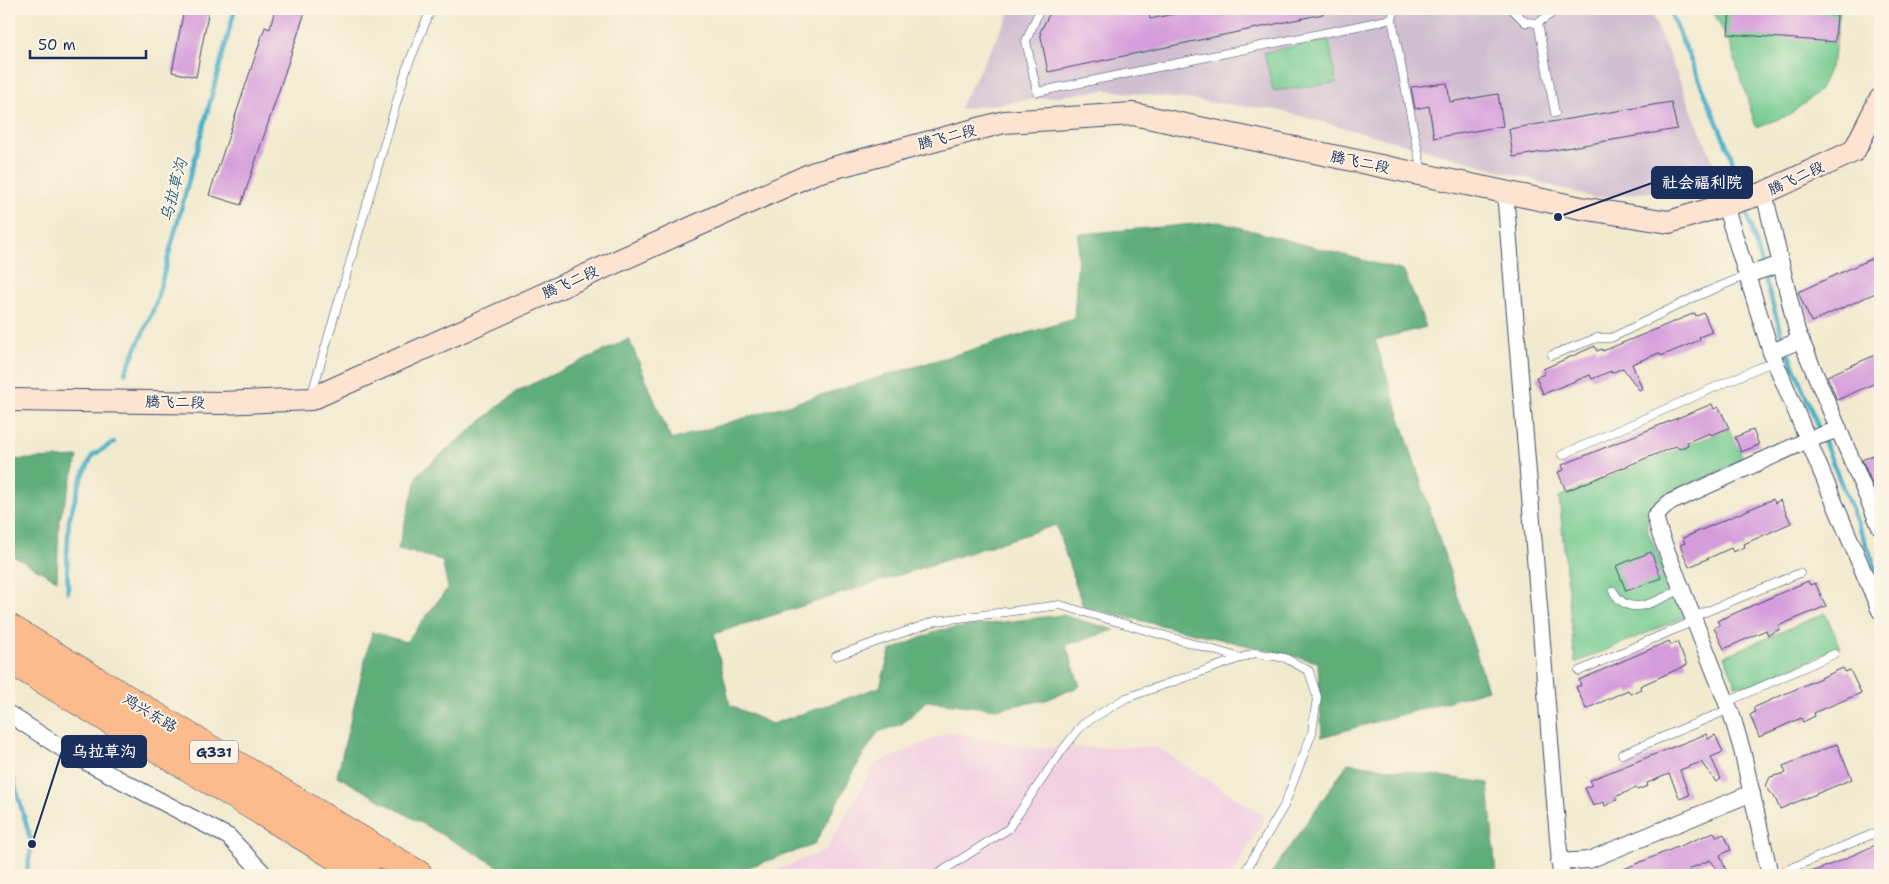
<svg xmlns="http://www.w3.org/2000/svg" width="1889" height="884" font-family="'Shantell Sans','LXGW WenKai TC',sans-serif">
  <rect width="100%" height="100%" fill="#fcf5e5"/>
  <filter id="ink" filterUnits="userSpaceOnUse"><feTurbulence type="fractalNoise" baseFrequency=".02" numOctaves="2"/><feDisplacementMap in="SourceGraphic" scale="10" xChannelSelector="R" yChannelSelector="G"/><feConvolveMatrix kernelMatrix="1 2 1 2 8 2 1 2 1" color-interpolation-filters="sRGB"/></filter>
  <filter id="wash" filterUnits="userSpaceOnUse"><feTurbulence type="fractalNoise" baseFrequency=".0096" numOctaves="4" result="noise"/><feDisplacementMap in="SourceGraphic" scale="20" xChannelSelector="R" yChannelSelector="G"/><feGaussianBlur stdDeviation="1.12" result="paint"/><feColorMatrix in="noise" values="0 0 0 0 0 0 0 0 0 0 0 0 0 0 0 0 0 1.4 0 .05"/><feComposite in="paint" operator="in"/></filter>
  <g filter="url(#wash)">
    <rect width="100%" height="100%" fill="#f2eacf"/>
    <!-- built -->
    <polygon fill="#f2cfe2" points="950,732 1032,748 1157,747 1265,817 1232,875 765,875 826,850 875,764"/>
    <!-- industrial -->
    <polygon fill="#cfbdd0" points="1012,9 1650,9 1722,184 1594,198 1485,166 1278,110 1106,90 959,109"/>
    <!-- green -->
    <g fill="#73ca90" stroke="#477c77">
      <polygon points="1712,9 1840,9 1834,58 1820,90 1790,115 1756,127 1731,47"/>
      <polygon points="1329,40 1336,83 1273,91 1264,52"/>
      <polygon points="1729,429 1744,460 1660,497 1646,512 1648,532 1685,617 1575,663 1559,497"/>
      <polygon points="1825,613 1841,647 1753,685 1735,685 1725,656"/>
    </g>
    <!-- forest -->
    <g fill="#5eae7a" stroke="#3c6e6c">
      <polygon points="1219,222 1404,271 1426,327 1375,340 1488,690 1322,737 1318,662 1083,607 1056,525 714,634 730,705 772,724 880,687 890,651 939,630 1062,615 1115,630 1066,645 1080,686 1046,700 995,709 926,701 902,724 878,732 860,760 814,845 734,872 733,875 514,875 337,776 372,632 406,642 448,588 442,560 398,549 418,474 517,391 629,339 671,440 1074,319 1079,234"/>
      <polygon points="78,457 59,522 57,580 9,554 9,460"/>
      <polygon points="1348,763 1488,783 1496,875 1270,875"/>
    </g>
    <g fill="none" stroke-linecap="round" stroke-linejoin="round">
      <!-- stream -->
      <g stroke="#4ab0c9" stroke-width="4.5">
        <polyline points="1669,9 1730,153 1740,186"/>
        <polyline points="1747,213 1762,267"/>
        <polyline points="1764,274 1783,340 1820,431"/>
        <polyline points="125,373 155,306 235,9"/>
        <polyline points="1823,439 1880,578"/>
        <polyline points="68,592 67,554 69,520 80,482 92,456 114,442"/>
        <polyline points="9,765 32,844 26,875"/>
      </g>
    </g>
    <g id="blocks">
      <!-- building -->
      <g fill="#d59cdc">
        <polygon points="184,9 209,9 196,77 172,72"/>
        <polygon points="275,9 306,9 241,205 209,195 265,27 270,29"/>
        <polygon points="1052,9 1148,9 1150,19 1197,9 1322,9 1323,14 1048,72 1040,32"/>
        <polygon points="1730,9 1837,15 1835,42 1728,34"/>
        <polygon points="1447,83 1450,102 1498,94 1503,126 1434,138 1429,106 1415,109 1411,87"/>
        <polygon points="1671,102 1677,129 1513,157 1509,129"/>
        <polygon points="1880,255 1880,291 1811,322 1798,292"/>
        <polygon points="1695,313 1696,316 1704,313 1712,332 1699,337 1700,340 1661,356 1659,353 1632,364 1642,388 1639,390 1623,368 1611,373 1611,371 1592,379 1590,375 1543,394 1536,377 1545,374 1543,369 1595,346 1597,351 1602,349 1603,351"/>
        <polygon points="1880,353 1880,381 1837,400 1827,376"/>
        <polygon points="1712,404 1714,409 1719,407 1729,428 1711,435 1710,433 1687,442 1688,445 1679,449 1676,446 1566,491 1558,472 1564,470 1562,465"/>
        <polygon points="1753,430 1759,445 1741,452 1735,437"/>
        <polygon points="1880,452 1880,502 1862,460"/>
        <polygon points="1773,499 1775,503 1780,500 1791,523 1744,544 1745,547 1733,552 1731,548 1689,567 1680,545 1685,543 1683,538"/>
        <polygon points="1651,552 1661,578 1626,591 1616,566"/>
        <polygon points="1808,581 1810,585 1815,583 1826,606 1778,626 1780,629 1768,635 1766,630 1724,649 1714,628 1720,625 1717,621"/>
        <polygon points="1669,641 1671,645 1677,642 1687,665 1640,686 1641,689 1630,694 1628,690 1586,709 1576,687 1581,685 1579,680"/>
        <polygon points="1843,668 1845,672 1850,670 1861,693 1814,713 1815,716 1803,722 1801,718 1759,737 1750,715 1755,712 1753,708"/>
        <polygon points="1706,734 1708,739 1715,735 1723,752 1711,757 1721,779 1716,782 1701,762 1680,770 1689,795 1680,799 1669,774 1647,783 1648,786 1637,790 1636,788 1615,797 1617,800 1605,806 1604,802 1593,806 1585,788 1592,785 1590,780"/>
        <polygon points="1837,744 1852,779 1780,809 1774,796 1770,792 1766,786 1770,777 1786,773 1783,766"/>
        <polygon points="1714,832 1717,837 1724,834 1731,850 1720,855 1728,875 1722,875 1710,860 1689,869 1690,873 1684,875 1609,875"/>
        <polygon points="1880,843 1880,875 1805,875 1844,859"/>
      </g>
    </g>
  </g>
  <g filter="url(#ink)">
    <use href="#blocks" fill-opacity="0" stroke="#3b4b6f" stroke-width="1"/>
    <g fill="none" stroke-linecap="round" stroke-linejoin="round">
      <!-- lane casing -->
      <g stroke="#3b4b6f" stroke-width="9">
        <g id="lane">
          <polyline points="1040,9 1026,41 1037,92 1392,19"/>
          <polyline points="1395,9 1392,19 1422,173"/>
          <polyline points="1512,9 1525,22 1538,23 1552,13 1554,9"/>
          <polyline points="1538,23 1555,113"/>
          <polyline points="1552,355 1597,338 1611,338 1697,296 1747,275"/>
          <polyline points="312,393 406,70 431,9"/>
          <polyline points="1562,455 1774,361"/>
          <path d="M1613,591C1630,621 1658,599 1682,589"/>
          <polyline points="1693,617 1800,573"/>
          <polyline points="836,656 936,621 1060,605 1241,658"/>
          <polyline points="1579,671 1694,621"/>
          <polyline points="1727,702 1834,654"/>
          <polyline points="1622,754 1730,709"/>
          <polyline points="936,875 1008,829 1063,749 1083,724 1126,698 1255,653 1285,658 1309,671 1317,697 1312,733 1284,806 1243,875"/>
          <polyline points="1775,875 1880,831"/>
        </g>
      </g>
      <!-- street casing -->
      <g stroke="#3b4b6f" stroke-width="18">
        <g id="street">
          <polyline points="1505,192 1561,875"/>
          <polyline points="1764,193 1797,331 1880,527"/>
          <polyline points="1725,205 1771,352 1880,611"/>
          <polyline points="1747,275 1781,264"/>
          <polyline points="1771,352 1801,340"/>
          <polyline points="9,714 69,753 229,837 265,875"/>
          <polyline points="1559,862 1589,860 1752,793"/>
          <polyline points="1770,875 1742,750 1732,716 1660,534 1655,516 1669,503 1808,440 1839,429"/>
        </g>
      </g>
      <!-- secondary casing -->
      <g stroke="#3b4b6f" stroke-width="24">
        <polyline id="secondary" points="9,400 221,403 311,399 814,173 1004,122 1133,114 1581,208 1669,222 1764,193 1854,151 1880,100"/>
      </g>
      <!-- highway casing -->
      <g stroke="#3b4b6f" stroke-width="29">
        <g id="highway">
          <polyline points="9,628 419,875"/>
          <polyline points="9,659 367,875"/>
        </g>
      </g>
      <!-- lane -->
      <use href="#lane" stroke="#fff" stroke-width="8"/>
      <!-- street -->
      <use href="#street" stroke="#fff" stroke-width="16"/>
      <!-- secondary -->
      <use href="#secondary" stroke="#fde4d1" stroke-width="22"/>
      <!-- highway -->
      <use href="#highway" stroke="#fbbb8c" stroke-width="28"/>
    </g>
  </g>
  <g text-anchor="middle" stroke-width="4" stroke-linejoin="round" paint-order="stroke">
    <!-- shield labels -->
    <rect fill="#fcf5e5" stroke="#5e6a86" stroke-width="1" x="190" y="740.5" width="48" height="23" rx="4"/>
    <g font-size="14" font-weight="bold" fill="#1b2f5e">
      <text x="214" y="757">G331</text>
    </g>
    <!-- street labels -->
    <g font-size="15" fill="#1b2f5e" stroke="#fcf5e5">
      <text transform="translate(947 137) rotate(-15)" y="5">腾飞二段</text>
      <text transform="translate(1360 162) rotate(12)" y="5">腾飞二段</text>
      <text transform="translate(1796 178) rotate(-25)" y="5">腾飞二段</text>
      <text transform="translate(570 282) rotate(-24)" y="5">腾飞二段</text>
      <text transform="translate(175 402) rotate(1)" y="5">腾飞二段</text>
      <text transform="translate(150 713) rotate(31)" y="5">鸡兴东路</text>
    </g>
    <!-- water labels -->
    <g font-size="16" font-style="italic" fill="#2b5c83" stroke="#fcf5e5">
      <text transform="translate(173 190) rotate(-75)" y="6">乌拉草沟</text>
    </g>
  </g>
  <!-- callouts -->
  <path fill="none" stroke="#1b2f5e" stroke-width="2" d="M1558 217L1652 183M32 844L62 751"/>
  <g fill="#1b2f5e" stroke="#fcf5e5" stroke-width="2">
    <circle cx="1558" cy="217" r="5"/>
    <circle cx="32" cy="844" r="5"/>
  </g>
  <g fill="#1b2f5e" stroke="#1b2f5e" stroke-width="2">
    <rect x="1652" y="167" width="100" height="31" rx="5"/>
    <rect x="62" y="736" width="84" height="31" rx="5"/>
  </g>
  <g font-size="16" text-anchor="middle" font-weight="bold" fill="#fff">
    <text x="1702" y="188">社会福利院</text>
    <text x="104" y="757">乌拉草沟</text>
  </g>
  <!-- margin -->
  <rect width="1889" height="884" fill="none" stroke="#fcf5e5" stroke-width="30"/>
  <!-- scale -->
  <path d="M30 50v8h116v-8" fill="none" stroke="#1b2f5e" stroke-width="2.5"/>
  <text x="38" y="50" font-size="15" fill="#1b2f5e" stroke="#fcf5e5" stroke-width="4" paint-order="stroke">50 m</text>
</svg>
